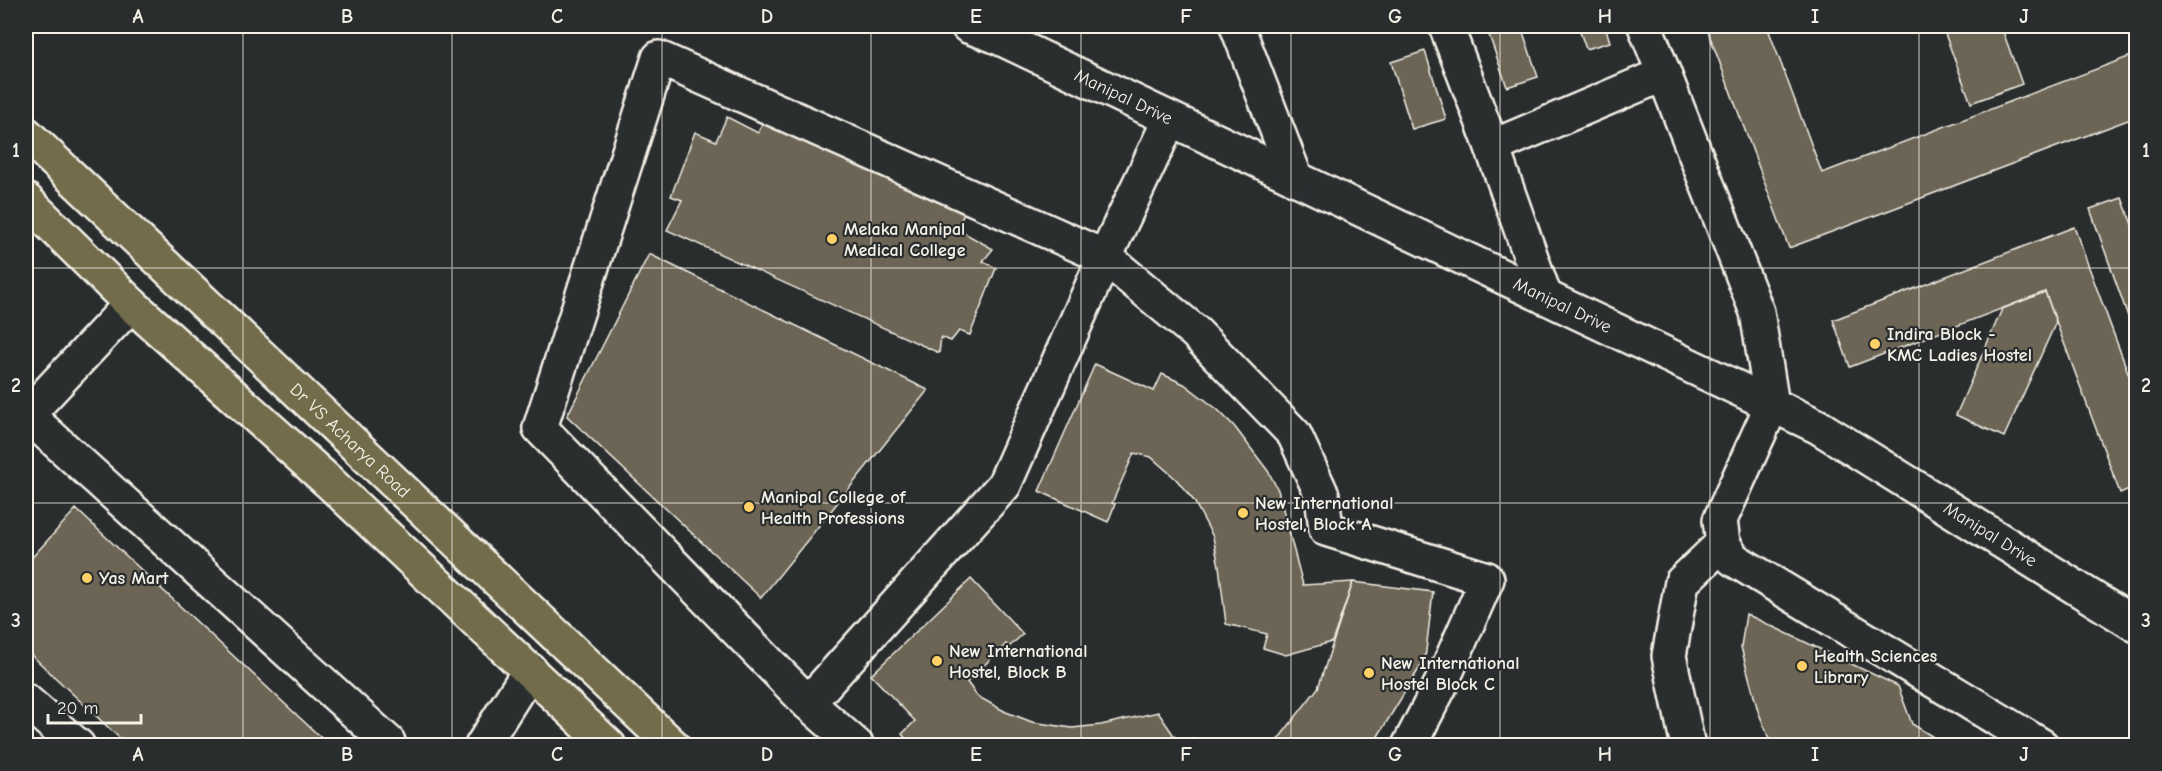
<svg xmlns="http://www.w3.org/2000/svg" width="2162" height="771" font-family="'Comic Neue',sans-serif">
  <rect width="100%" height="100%" fill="#2a2d2e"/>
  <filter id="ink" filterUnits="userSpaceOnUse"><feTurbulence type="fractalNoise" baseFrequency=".0167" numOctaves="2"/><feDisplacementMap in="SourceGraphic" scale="12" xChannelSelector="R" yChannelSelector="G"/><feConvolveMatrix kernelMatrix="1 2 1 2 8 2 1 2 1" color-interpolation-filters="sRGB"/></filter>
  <g filter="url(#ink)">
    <!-- building -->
    <g fill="#6c6555" stroke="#f4f1e8" stroke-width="1.5">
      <polygon points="1486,26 1521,26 1538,77 1507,87"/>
      <polygon points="1578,26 1605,26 1610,42 1586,49"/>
      <polygon points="1706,26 1767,26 1822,173 2136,54 2136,117 1789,248"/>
      <polygon points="1942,26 2001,26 2022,84 1971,103"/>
      <polygon points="1425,51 1446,119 1412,129 1391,62"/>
      <polygon points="765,116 965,211 957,229 993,249 983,261 996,268 970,335 959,331 951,341 941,337 939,353 667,230 682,200 671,196 695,132 716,141 727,117 758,133"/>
      <polygon points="2122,198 2136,235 2136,339 2090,209"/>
      <polygon points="2074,227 2136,394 2136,486 2120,493 2045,292 1850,367 1833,320"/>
      <polygon points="649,254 928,390 761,598 567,416"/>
      <polygon points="2045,292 2056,322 2004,437 1956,415 2002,309"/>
      <polygon points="1095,364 1154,391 1162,374 1184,384 1217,409 1234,426 1268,471 1278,490 1303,585 1353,582 1332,642 1286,655 1263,648 1267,634 1226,624 1219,566 1213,537 1194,501 1176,479 1151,457 1134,453 1112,503 1115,504 1108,522 1039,491"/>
      <polygon points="76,509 330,746 128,746 26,650 26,564"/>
      <polygon points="971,579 1023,634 1009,647 1006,644 967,682 977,696 1006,712 1032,722 1072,728 1101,725 1158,712 1181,746 912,746 902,734 915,721 871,675"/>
      <polygon points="1353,582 1433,592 1425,659 1372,746 1273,746 1318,688"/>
      <polygon points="1746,614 1898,686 1912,724 1948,746 1772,746 1758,711 1741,647"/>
      <polygon points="1193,738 1198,746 1183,746"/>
    </g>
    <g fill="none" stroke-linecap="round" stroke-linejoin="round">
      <!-- minor casing -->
      <g stroke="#f4f1e8" stroke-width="38">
        <g id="minor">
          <path id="s1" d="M968,26L996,36L1817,426L2136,625"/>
          <polyline points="1237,26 1296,179"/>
          <polyline points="1446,26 1492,147 1664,74 1645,26"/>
          <polyline points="1664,74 1757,312 1772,405 1720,520 1723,543 1733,559 2042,746"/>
          <polyline points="1492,147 1545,297"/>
          <polyline points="27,415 388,742 386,746"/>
          <polyline points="26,416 131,304"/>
          <polyline points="26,701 78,746"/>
          <polyline points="808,703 540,428 659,58 1105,257 1195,332 1294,434 1322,495 1326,529 1487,579 1441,684 1409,746"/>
          <polyline points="482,746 530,670"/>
          <polyline points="857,746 808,703 1004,485 1105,257 1170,119"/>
          <polyline points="1688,746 1669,656 1682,582 1723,543"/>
        </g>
      </g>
      <!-- major casing -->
      <g stroke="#f4f1e8" stroke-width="38">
        <g id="major">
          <path id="s2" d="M26,134L673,746"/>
          <polyline points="26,200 131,304 329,482 609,746"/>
        </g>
      </g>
      <!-- minor -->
      <use href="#minor" stroke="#2a2d2e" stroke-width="33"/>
      <!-- major -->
      <use href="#major" stroke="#736c4b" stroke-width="33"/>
    </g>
  </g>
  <!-- grid -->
  <path fill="none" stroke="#f4f1e8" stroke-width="1.5" stroke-opacity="0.55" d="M243,26V746M452,26V746M662,26V746M871,26V746M1081,26V746M1291,26V746M1500,26V746M1710,26V746M1919,26V746M26,268H2136M26,503H2136"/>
  <!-- markers -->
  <g fill="#ffd166" stroke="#2a2d2e" stroke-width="2">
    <circle cx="832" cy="239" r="6"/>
    <circle cx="1875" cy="344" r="6"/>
    <circle cx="749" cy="507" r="6"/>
    <circle cx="1243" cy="513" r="6"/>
    <circle cx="87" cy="578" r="6"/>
    <circle cx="937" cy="661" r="6"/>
    <circle cx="1802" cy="666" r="6"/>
    <circle cx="1369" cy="673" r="6"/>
  </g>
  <g text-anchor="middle" stroke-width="4.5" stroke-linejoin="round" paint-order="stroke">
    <!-- street labels -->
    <g font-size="18" fill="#f4f1e8" stroke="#2a2d2e">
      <text dy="6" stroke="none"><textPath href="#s1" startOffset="171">Manipal Drive</textPath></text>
      <text dy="6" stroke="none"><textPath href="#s1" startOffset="657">Manipal Drive</textPath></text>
      <text dy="6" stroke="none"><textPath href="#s2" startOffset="446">Dr VS Acharya Road</textPath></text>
      <text dy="6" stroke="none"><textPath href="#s1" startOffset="1143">Manipal Drive</textPath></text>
    </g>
    <!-- poi labels -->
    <g font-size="18" font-weight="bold" fill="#f4f1e8" stroke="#2a2d2e" text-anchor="start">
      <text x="844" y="235">Melaka Manipal<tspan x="844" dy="21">Medical College</tspan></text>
      <text x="1887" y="340">Indira Block -<tspan x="1887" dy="21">KMC Ladies Hostel</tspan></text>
      <text x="761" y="503">Manipal College of<tspan x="761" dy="21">Health Professions</tspan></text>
      <text x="1255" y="509">New International<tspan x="1255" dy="21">Hostel, Block A</tspan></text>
      <text x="99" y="584">Yas Mart</text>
      <text x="949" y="657">New International<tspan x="949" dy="21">Hostel, Block B</tspan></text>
      <text x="1814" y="662">Health Sciences<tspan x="1814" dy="21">Library</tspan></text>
      <text x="1381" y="669">New International<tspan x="1381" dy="21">Hostel Block C</tspan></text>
    </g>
  </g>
  <!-- margin -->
  <rect width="2162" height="771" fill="none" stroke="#2a2d2e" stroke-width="66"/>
  <!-- scale -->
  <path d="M48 714v9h93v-9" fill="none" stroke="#f4f1e8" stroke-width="3"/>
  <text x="57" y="714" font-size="18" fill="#f4f1e8" stroke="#2a2d2e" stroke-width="4.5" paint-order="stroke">20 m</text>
  <rect x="33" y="33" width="2096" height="705" fill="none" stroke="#f4f1e8" stroke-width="2"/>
  <g font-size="20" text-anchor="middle" font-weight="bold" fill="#f4f1e8">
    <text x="138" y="23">A</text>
    <text x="347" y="23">B</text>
    <text x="557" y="23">C</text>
    <text x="767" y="23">D</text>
    <text x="976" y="23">E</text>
    <text x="1186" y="23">F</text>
    <text x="1395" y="23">G</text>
    <text x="1605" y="23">H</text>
    <text x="1815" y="23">I</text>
    <text x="2024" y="23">J</text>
    <text x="16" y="157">1</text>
    <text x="2146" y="157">1</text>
    <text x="16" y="392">2</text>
    <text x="2146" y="392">2</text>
    <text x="16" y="627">3</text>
    <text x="2146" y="627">3</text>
    <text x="138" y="761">A</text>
    <text x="347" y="761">B</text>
    <text x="557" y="761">C</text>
    <text x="767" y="761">D</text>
    <text x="976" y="761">E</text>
    <text x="1186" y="761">F</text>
    <text x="1395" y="761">G</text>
    <text x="1605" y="761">H</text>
    <text x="1815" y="761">I</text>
    <text x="2024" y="761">J</text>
  </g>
</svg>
